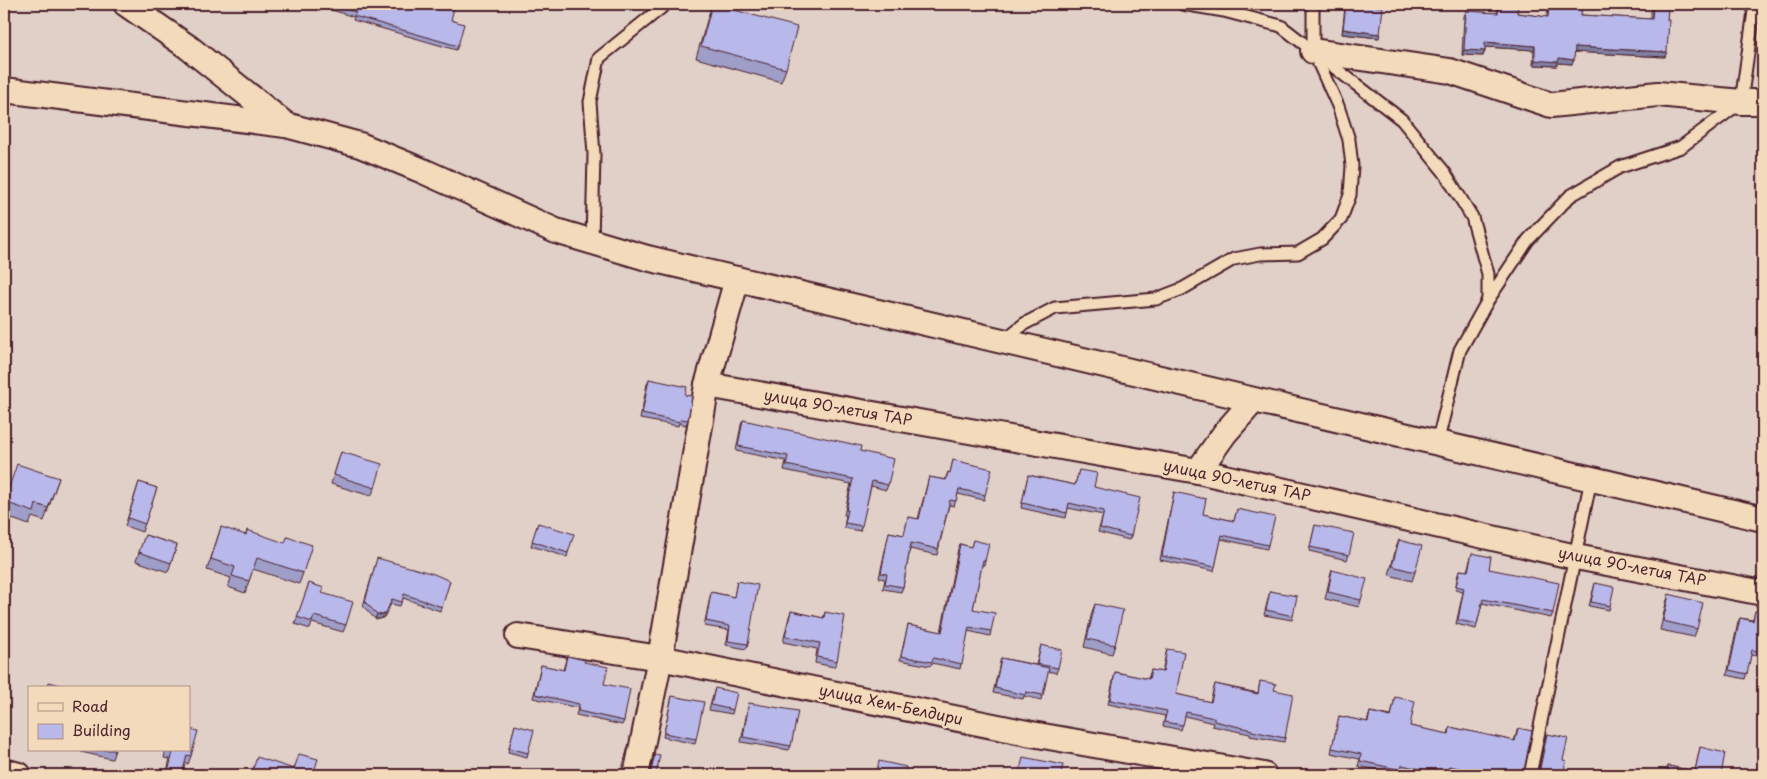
<svg xmlns="http://www.w3.org/2000/svg" width="1767" height="779" font-family="'Playpen Sans',sans-serif">
  <rect width="100%" height="100%" fill="#e1d0c8"/>
  <filter id="ink" filterUnits="userSpaceOnUse"><feTurbulence type="fractalNoise" baseFrequency=".02" numOctaves="2"/><feDisplacementMap in="SourceGraphic" scale="10" xChannelSelector="R" yChannelSelector="G"/><feConvolveMatrix kernelMatrix="1 2 1 2 8 2 1 2 1" color-interpolation-filters="sRGB"/></filter>
  <g filter="url(#ink)">
    <g fill="none" stroke-linecap="round" stroke-linejoin="round">
      <!-- lane casing -->
      <g stroke="#4a1f2b" stroke-width="15">
        <g id="lane">
          <polyline points="1182,4 1224,11 1281,26 1402,120 1445,173 1472,217 1488,274 1488,300"/>
          <polyline points="592,243 594,154 590,102 599,58 666,4"/>
          <polyline points="1003,341 1024,324 1055,308 1156,299 1182,289 1234,259 1260,254 1298,253 1322,239 1341,219 1350,195 1352,166 1349,140 1338,106 1313,51 1313,4"/>
          <polyline points="1437,444 1460,350 1488,300 1528,240 1570,196 1620,167 1681,147 1741,102 1755,4"/>
          <polyline points="1530,775 1591,479"/>
        </g>
      </g>
      <!-- street casing -->
      <g stroke="#4a1f2b" stroke-width="28">
        <g id="street">
          <polyline points="126,4 188,47 286,125"/>
          <polyline points="1313,51 1450,71 1551,105 1658,94 1741,102 1763,102"/>
          <polyline points="4,90 286,125 360,145 423,171 556,231 647,258 1763,519"/>
          <polyline points="707,385 1198,471 1576,557 1763,593"/>
          <polyline points="1198,471 1225,433 1253,401"/>
          <polyline points="518,636 660,658 1032,734 1264,775"/>
          <polyline points="4,771 19,775"/>
          <polyline points="636,775 660,658 707,385 737,279"/>
        </g>
      </g>
      <!-- lane -->
      <use href="#lane" stroke="#f2daba" stroke-width="11"/>
      <!-- street -->
      <use href="#street" stroke="#f2daba" stroke-width="24"/>
    </g>
    <!-- wall -->
    <g fill="#9e9ec9" stroke="#4a1f2b">
      <polygon points="326,4 451,20 458,46 456,50 353,20 354,17 325,8"/>
      <polygon points="712,4 786,69 781,82 696,58 708,17"/>
      <polygon points="1346,4 1379,38 1342,34 1345,7"/>
      <polygon points="1498,4 1518,4 1517,13 1547,17 1548,4 1582,4 1581,15 1651,19 1651,11 1653,7 1665,57 1574,52 1574,60 1572,64 1558,63 1557,66 1533,65 1534,50 1485,47 1485,51 1483,56 1462,55 1464,16 1466,11 1497,13"/>
      <polygon points="1763,27 1763,59 1760,59"/>
      <polygon points="649,379 685,395 688,420 686,425 679,423 678,426 640,419 647,384"/>
      <polygon points="743,420 860,451 888,485 886,490 871,486 860,531 844,528 846,515 844,515 851,484 784,470 786,461 736,451 741,425"/>
      <polygon points="341,452 375,488 371,496 331,484"/>
      <polygon points="953,460 985,495 984,500 958,494 954,506 949,505 937,555 910,549 903,587 901,592 883,589 885,579 879,578 888,537 889,532 904,535 908,517 918,519 929,477 945,480 948,472 950,473"/>
      <polygon points="1079,470 1094,487 1131,536 1129,540 1098,532 1103,515 1068,508 1066,518 1021,508 1028,475 1075,485"/>
      <polygon points="59,478 44,521 32,517 29,525 4,516 4,502"/>
      <polygon points="139,482 157,488 142,532 125,526"/>
      <polygon points="1174,492 1203,514 1234,521 1237,509 1268,545 1267,549 1221,539 1214,571 1160,560 1173,497"/>
      <polygon points="538,523 568,553 567,557 531,546"/>
      <polygon points="1315,525 1349,555 1347,560 1309,551"/>
      <polygon points="221,527 303,573 299,584 253,569 245,593 228,587 231,578 207,570"/>
      <polygon points="145,535 177,545 168,572 136,561"/>
      <polygon points="973,540 985,561 984,565 982,565 973,609 991,631 990,636 968,631 960,669 932,663 930,666 900,660 908,625 941,632 958,549 960,544 971,547"/>
      <polygon points="1399,540 1415,572 1412,581 1389,575 1396,548"/>
      <polygon points="1472,553 1489,569 1553,613 1551,618 1482,603 1476,629 1456,624 1463,592 1455,590 1458,574 1460,570 1467,571"/>
      <polygon points="376,562 450,581 440,611 403,598 400,606 391,604 384,617 380,619 375,619 363,606"/>
      <polygon points="1332,570 1361,600 1359,607 1325,599 1330,577"/>
      <polygon points="737,581 748,644 746,649 726,645 729,630 704,626 710,597 711,592 734,597"/>
      <polygon points="309,583 346,625 343,632 312,623 310,629 295,624"/>
      <polygon points="1595,583 1610,606 1609,610 1589,606"/>
      <polygon points="1270,591 1293,616 1292,620 1264,615"/>
      <polygon points="1669,594 1697,629 1694,637 1660,630 1666,603"/>
      <polygon points="1095,604 1115,645 1112,654 1084,647 1092,612"/>
      <polygon points="791,611 823,618 825,612 837,661 834,667 815,663 817,649 783,642 789,617"/>
      <polygon points="1755,611 1763,612 1763,657 1751,655 1745,679 1727,675 1738,622 1740,618 1753,620"/>
      <polygon points="1041,645 1058,668 1056,673 1048,671 1041,700 1024,696 1023,699 993,693 1001,658 1036,665"/>
      <polygon points="1167,649 1176,694 1210,702 1215,684 1258,693 1260,681 1274,690 1285,738 1284,742 1250,736 1250,734 1212,726 1213,723 1185,716 1181,730 1163,726 1165,716 1108,704 1115,672 1148,679 1151,670 1162,672"/>
      <polygon points="567,656 584,662 604,684 624,721 622,725 576,715 578,708 533,698 541,665 563,670"/>
      <polygon points="715,688 733,710 732,714 709,710"/>
      <polygon points="672,696 696,739 695,744 663,737"/>
      <polygon points="1395,697 1410,726 1448,734 1450,727 1514,741 1518,728 1524,770 1526,775 1470,775 1448,770 1447,775 1426,775 1401,770 1399,774 1358,766 1360,759 1331,753 1339,716 1367,722 1370,712 1391,716"/>
      <polygon points="749,703 791,746 789,750 741,742 748,707"/>
      <polygon points="515,725 528,753 527,757 508,752"/>
      <polygon points="1547,734 1563,760 1538,774 1545,738"/>
      <polygon points="628,747 624,770 623,775 621,774"/>
      <polygon points="1700,747 1721,775 1666,775 1668,766 1695,771"/>
      <polygon points="81,750 115,750 112,759 81,752"/>
      <polygon points="166,750 189,750 191,756 188,764 185,763 182,775 166,775 170,759 164,758"/>
    </g>
    <!-- shaded-wall -->
    <g fill="#8181a4" stroke="#4a1f2b">
      <polygon points="1343,29 1380,34 1379,38 1342,34"/>
      <polygon points="1485,42 1535,46 1534,50 1484,47"/>
      <polygon points="1575,47 1667,52 1665,57 1573,52"/>
      <polygon points="1464,50 1485,51 1483,56 1462,55"/>
      <polygon points="1762,54 1763,54 1763,59 1760,59"/>
      <polygon points="1559,58 1574,60 1572,64 1558,63 1557,66 1533,65 1535,60"/>
      <polygon points="392,599 384,617 380,619 375,619 377,614"/>
    </g>
    <!-- building -->
    <g fill="#b8b8ea" stroke="#4a1f2b">
      <polygon points="327,4 455,4 451,20 464,24 458,46 354,16 356,12"/>
      <polygon points="712,4 797,27 786,69 701,46"/>
      <polygon points="1346,4 1354,4 1383,7 1380,34 1343,29"/>
      <polygon points="1499,4 1518,4 1517,13 1548,17 1549,4 1582,4 1581,15 1652,19 1653,7 1668,8 1667,20 1669,20 1667,52 1575,47 1574,60 1559,58 1558,62 1535,60 1535,46 1485,42 1485,51 1464,50 1466,11 1498,13"/>
      <polygon points="1763,40 1763,54 1762,54"/>
      <polygon points="649,379 687,387 685,395 692,396 688,420 681,419 680,422 642,414"/>
      <polygon points="743,420 861,446 860,451 894,459 888,485 872,481 862,526 845,523 848,510 846,510 853,479 786,465 788,456 738,446"/>
      <polygon points="341,452 382,464 375,488 334,475"/>
      <polygon points="953,460 992,469 985,495 959,489 956,501 950,500 938,549 911,543 903,587 885,584 887,574 881,573 889,532 904,535 908,517 919,519 929,477 946,480 948,472 950,473"/>
      <polygon points="17,464 59,478 48,508 36,504 34,512 4,502"/>
      <polygon points="1079,470 1097,473 1094,487 1140,498 1131,536 1100,528 1104,511 1069,503 1067,513 1022,503 1028,475 1075,485"/>
      <polygon points="139,482 157,488 145,524 128,518"/>
      <polygon points="1174,492 1206,499 1203,514 1234,521 1237,509 1275,517 1268,545 1222,535 1215,567 1162,556"/>
      <polygon points="538,523 574,534 568,553 532,541"/>
      <polygon points="1315,525 1354,533 1349,555 1310,547"/>
      <polygon points="221,527 246,535 247,530 285,543 287,537 312,545 303,573 257,558 249,581 232,576 235,567 211,559"/>
      <polygon points="145,535 177,545 171,563 139,552"/>
      <polygon points="973,540 989,544 985,561 983,560 973,609 995,613 991,631 969,627 962,664 933,658 932,662 901,656 908,625 942,632 960,544 971,547"/>
      <polygon points="1399,540 1422,546 1415,572 1392,566"/>
      <polygon points="1472,553 1491,557 1489,569 1559,583 1553,613 1483,599 1477,624 1458,620 1464,588 1456,586 1460,570 1468,571"/>
      <polygon points="377,558 434,574 450,581 442,607 404,594 402,602 392,599 386,613 382,615 377,614 365,602"/>
      <polygon points="1332,570 1367,579 1361,600 1328,592"/>
      <polygon points="737,581 758,585 748,644 728,641 730,626 706,621 711,592 734,597"/>
      <polygon points="309,583 324,588 322,593 353,602 346,625 314,616 312,622 297,617"/>
      <polygon points="1595,583 1614,587 1610,606 1591,602"/>
      <polygon points="1270,591 1297,596 1293,616 1266,610"/>
      <polygon points="1669,594 1703,603 1697,629 1663,621"/>
      <polygon points="1095,604 1123,610 1115,645 1087,639"/>
      <polygon points="791,611 824,618 825,612 845,616 837,661 817,657 820,643 785,636"/>
      <polygon points="1755,611 1763,612 1763,652 1752,650 1747,674 1729,670 1740,618 1753,621"/>
      <polygon points="1041,645 1062,650 1058,668 1037,664"/>
      <polygon points="1167,649 1184,652 1176,694 1211,702 1215,684 1258,694 1260,681 1276,684 1274,690 1293,694 1285,738 1252,731 1252,730 1214,721 1214,718 1186,712 1183,725 1164,722 1167,711 1110,700 1115,672 1149,679 1151,670 1163,672"/>
      <polygon points="567,656 585,660 584,662 608,667 604,684 630,689 624,721 578,711 579,704 535,694 541,665 564,670"/>
      <polygon points="1001,658 1049,668 1043,695 1026,692 1025,695 995,688"/>
      <polygon points="49,682 72,688 48,688"/>
      <polygon points="4,688 10,690 4,708"/>
      <polygon points="715,688 737,693 733,710 711,705"/>
      <polygon points="672,696 704,702 696,739 664,733"/>
      <polygon points="1395,697 1415,701 1410,726 1449,734 1450,727 1515,741 1518,728 1532,731 1524,770 1526,775 1491,775 1449,766 1447,775 1402,765 1401,770 1360,761 1361,754 1332,748 1339,716 1368,722 1370,712 1391,717"/>
      <polygon points="749,703 798,711 791,746 743,737"/>
      <polygon points="515,725 534,730 528,753 509,748"/>
      <polygon points="189,729 198,731 191,756 187,755 182,775 168,772 173,752 168,750 189,750"/>
      <polygon points="1547,734 1568,738 1563,760 1566,761 1563,775 1537,775 1539,773"/>
      <polygon points="628,747 624,770 622,770"/>
      <polygon points="1700,747 1725,753 1721,775 1666,775 1668,766 1695,771"/>
      <polygon points="299,754 318,759 313,775 251,775 257,757 294,769"/>
      <polygon points="655,754 660,755 656,775 650,775"/>
      <polygon points="1023,757 1063,765 1061,773 1072,775 1019,775"/>
      <polygon points="879,761 906,767 904,775 876,775"/>
      <polygon points="952,769 973,773 976,775 951,775"/>
    </g>
  </g>
  <g text-anchor="middle" stroke-width="5" stroke-linejoin="round" paint-order="stroke">
    <!-- street labels -->
    <g font-size="15" fill="#4a1f2b" stroke="#f2daba">
      <text transform="translate(838 408) rotate(10)" y="5">улица 90-летия ТАР</text>
      <text transform="translate(1237 481) rotate(12)" y="5">улица 90-летия ТАР</text>
      <text transform="translate(1632 567) rotate(11)" y="5">улица 90-летия ТАР</text>
      <text transform="translate(891 705) rotate(12)" y="5">улица Хем-Белдири</text>
    </g>
  </g>
  <!-- margin -->
  <rect width="1767" height="779" fill="none" stroke="#f2daba" stroke-width="20"/>
  <rect x="10" y="10" width="1747" height="759" fill="none" stroke="#4a1f2b" stroke-width="2" filter="url(#ink)"/>
  <!-- legend -->
  <rect x="28" y="686" width="162" height="65" fill="#f2daba" stroke="#af8f81"/>
  <rect x="38" y="703" width="25" height="8" fill="#f2daba" stroke="#af8f81"/>
  <text x="72" y="712" font-size="15" fill="#4a1f2b">Road</text>
  <rect x="38" y="724" width="25" height="15" fill="#b8b8ea" stroke="#af8f81"/>
  <text x="72" y="736" font-size="15" fill="#4a1f2b">Building</text>
</svg>
